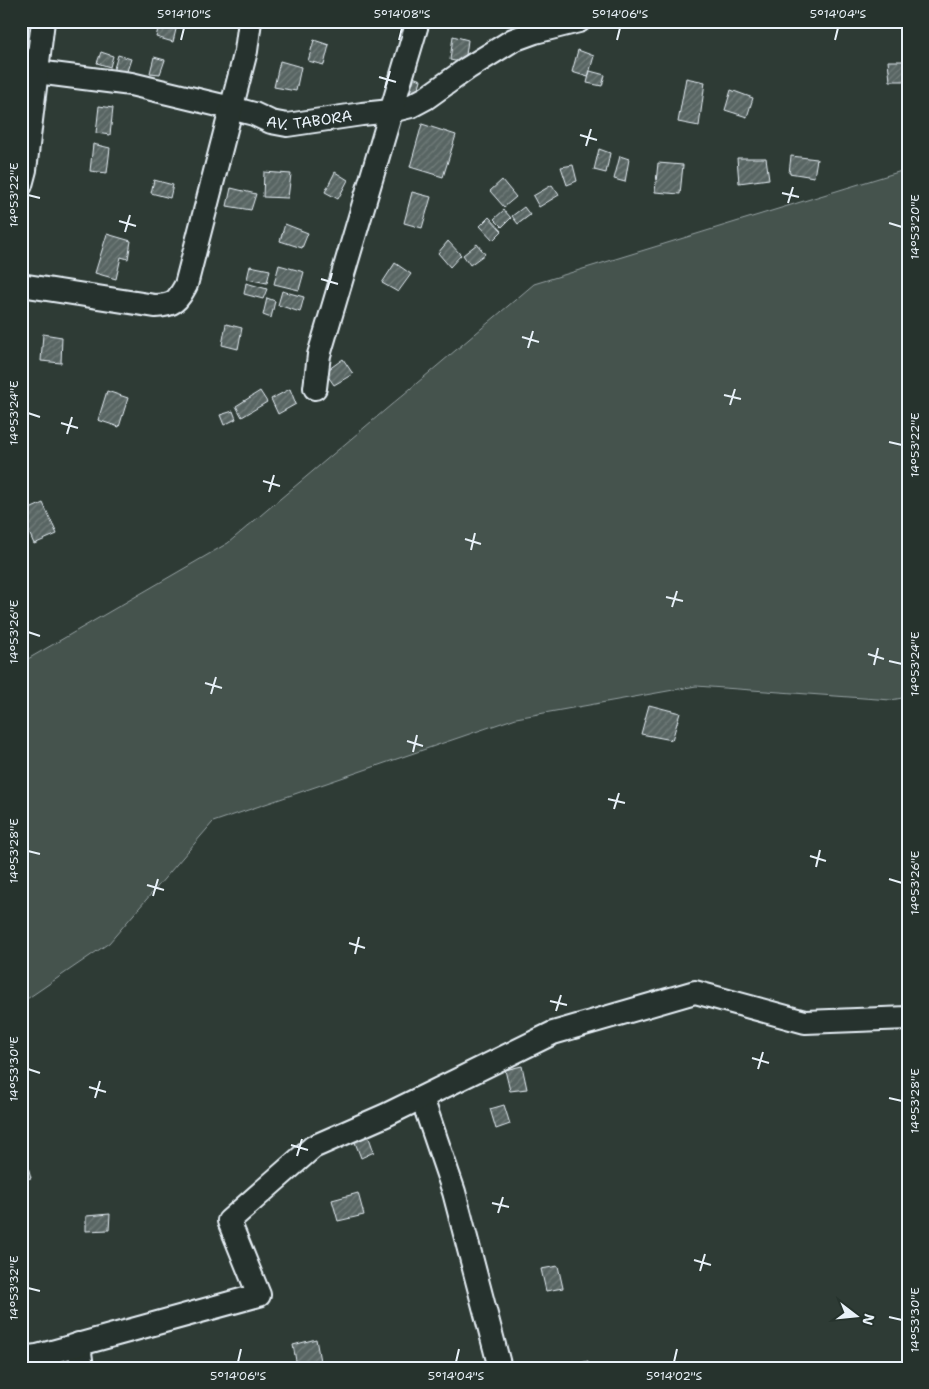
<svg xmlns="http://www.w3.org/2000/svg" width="929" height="1389" font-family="'Shantell Sans',sans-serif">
  <defs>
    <pattern id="building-hatch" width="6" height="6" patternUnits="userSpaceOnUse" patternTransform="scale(1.25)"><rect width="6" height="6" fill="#596563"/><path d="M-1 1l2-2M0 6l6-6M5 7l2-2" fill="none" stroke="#717c7a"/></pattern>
  </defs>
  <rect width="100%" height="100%" fill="#2e3b35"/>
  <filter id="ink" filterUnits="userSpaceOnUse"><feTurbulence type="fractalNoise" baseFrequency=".02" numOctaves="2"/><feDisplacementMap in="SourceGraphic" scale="10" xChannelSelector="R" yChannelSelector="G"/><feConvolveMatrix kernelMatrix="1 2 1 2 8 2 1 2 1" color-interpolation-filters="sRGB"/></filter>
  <g filter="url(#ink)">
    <!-- green -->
    <polygon fill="#45524e" stroke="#96a2a3" points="908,169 908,697 891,700 696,686 516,718 213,822 109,943 21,1003 21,663 228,543 534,284"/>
    <!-- building -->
    <g fill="url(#building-hatch)" stroke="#e8f1f8">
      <polygon points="160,21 178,21 173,42 156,37"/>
      <polygon points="453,36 468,40 465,63 450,60"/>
      <polygon points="314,40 329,45 324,65 308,61"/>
      <polygon points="578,50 594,56 588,77 572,72"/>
      <polygon points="101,52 113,56 110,67 97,63"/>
      <polygon points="118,55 131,59 124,80 112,75"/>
      <polygon points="154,57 165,60 160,74 150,73"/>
      <polygon points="280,61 301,67 296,91 274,87"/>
      <polygon points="888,61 908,61 908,81 890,81"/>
      <polygon points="590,71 605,75 602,86 587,83"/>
      <polygon points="410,76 421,80 415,100 406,97"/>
      <polygon points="686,78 705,82 699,126 678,122"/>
      <polygon points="731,90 753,98 747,117 725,110"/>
      <polygon points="99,106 113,108 110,135 96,133"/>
      <polygon points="422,124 456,135 443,177 410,167"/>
      <polygon points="93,144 110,148 107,173 90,171"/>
      <polygon points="599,149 610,153 606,173 594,170"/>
      <polygon points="620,156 629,159 625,182 614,179"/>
      <polygon points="791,156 817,159 814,177 789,173"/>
      <polygon points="737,158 766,158 769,179 739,183"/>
      <polygon points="658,163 683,165 680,194 655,192"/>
      <polygon points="573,165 577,181 567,185 561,167"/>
      <polygon points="264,172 291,174 288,198 263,197"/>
      <polygon points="335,172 348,180 338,199 325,192"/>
      <polygon points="154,180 173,185 170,198 151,193"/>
      <polygon points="502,180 516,197 504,207 490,191"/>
      <polygon points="552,185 559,195 539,207 533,196"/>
      <polygon points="231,188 256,194 251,210 227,206"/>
      <polygon points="412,192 431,197 422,228 404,223"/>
      <polygon points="524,207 530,215 518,224 512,216"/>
      <polygon points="504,210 511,218 502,227 494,219"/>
      <polygon points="489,217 502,231 493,240 480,226"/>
      <polygon points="285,224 308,233 302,248 280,241"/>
      <polygon points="107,234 131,241 128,259 121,257 116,279 95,273"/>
      <polygon points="448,241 461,255 450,267 438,253"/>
      <polygon points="477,244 485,254 470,265 463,255"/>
      <polygon points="395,263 411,274 398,292 382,283"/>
      <polygon points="279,265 304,272 299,290 274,284"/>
      <polygon points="250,266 270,270 267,283 247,279"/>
      <polygon points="246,283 267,289 263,299 244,294"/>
      <polygon points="282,291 304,297 300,312 278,305"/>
      <polygon points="267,298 275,301 271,318 263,315"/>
      <polygon points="226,324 242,328 238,349 222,345"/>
      <polygon points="43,334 62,337 61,363 41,361"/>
      <polygon points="343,359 353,374 334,385 325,372"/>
      <polygon points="290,389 296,404 278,414 271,399"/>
      <polygon points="107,391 128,398 119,427 98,420"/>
      <polygon points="260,391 267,402 242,417 236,406"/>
      <polygon points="233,411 236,419 224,425 220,415"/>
      <polygon points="43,503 57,534 34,544 21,513"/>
      <polygon points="649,705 680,713 672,740 641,734"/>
      <polygon points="522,1066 527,1089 510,1091 505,1070"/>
      <polygon points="504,1105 510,1124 496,1129 490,1109"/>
      <polygon points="367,1132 374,1152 361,1158 353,1137"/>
      <polygon points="21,1152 24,1152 31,1178 21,1180"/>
      <polygon points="358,1193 364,1215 338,1221 332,1200"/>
      <polygon points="110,1214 109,1230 86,1231 86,1216"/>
      <polygon points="558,1266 563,1288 546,1291 541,1269"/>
      <polygon points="316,1339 320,1361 297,1366 293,1345"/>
      <polygon points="588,1361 590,1368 574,1368 573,1365"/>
    </g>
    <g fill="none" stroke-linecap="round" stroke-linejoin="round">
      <!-- minor casing -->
      <g stroke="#e8f1f8" stroke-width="26">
        <g id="minor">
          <path id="s1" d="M21,70L131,84L231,108L254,114L271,122L287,125L362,114L391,111L411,106L426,98L468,68L513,40L535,32L579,21"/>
          <polyline points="21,185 25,170 43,21"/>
          <path d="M21,285L155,306C175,305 177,301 186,285L246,51L250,21"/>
          <polyline points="315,388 319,355 418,21"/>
          <polyline points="422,1098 454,1192 500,1368"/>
          <polyline points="79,1344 82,1368"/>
          <polyline points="21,1358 37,1356 259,1295 229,1221 313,1147 386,1115 553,1033 695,992 805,1022 908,1018"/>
        </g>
      </g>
      <!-- minor -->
      <use href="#minor" stroke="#26332d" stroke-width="22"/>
    </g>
  </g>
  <!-- ticks -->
  <path fill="none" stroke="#e8f1f8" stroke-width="2" d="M181,40L184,28M399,40L402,28M617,40L620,28M835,40L838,28M379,77L396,82M385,88L390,71M580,135L597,140M586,146L591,129M782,193L799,197M28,195L40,198M788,203L793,187M119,221L136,226M889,223L902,227M125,232L130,215M321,279L338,284M327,290L332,273M522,337L539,342M528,348L533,331M724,395L741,399M730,405L735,389M28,413L40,417M61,423L78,428M67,434L72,417M889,442L902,445M263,481L280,486M269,492L274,475M465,539L481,544M471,550L475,533M666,597L683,601M672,607L677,591M28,632L40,636M868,654L884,659M889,661L902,664M874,665L878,648M205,683L222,688M211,694L216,677M407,741L423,746M413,752L417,735M608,799L625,803M614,809L619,793M28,851L40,854M810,856L826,861M816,867L820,850M889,879L902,883M147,885L164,890M153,896L158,879M349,943L365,948M355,954L359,937M550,1001L567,1005M556,1011L561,995M752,1058L769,1063M28,1069L40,1073M758,1069L763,1052M89,1087L106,1092M95,1098L100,1081M889,1098L902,1101M291,1145L308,1150M297,1156L302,1139M492,1203L509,1207M498,1213L503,1197M694,1260L711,1265M700,1271L705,1254M28,1288L40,1291M889,1317L902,1320M238,1362L241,1349M456,1362L459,1349M674,1362L677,1349"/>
  <g text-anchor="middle" stroke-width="4" stroke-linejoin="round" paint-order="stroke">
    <!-- street labels -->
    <g font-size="15" fill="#e8f1f8" stroke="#26332d">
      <text dy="5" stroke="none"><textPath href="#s1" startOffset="295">AV. TABORA</textPath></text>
    </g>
  </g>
  <!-- margin -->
  <rect width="929" height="1389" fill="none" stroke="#26332d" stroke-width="55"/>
  <!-- north arrow -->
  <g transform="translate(856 1316) rotate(106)" stroke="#26332d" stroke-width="4" paint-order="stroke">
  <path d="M0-4L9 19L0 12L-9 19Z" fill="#e8f1f8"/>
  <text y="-8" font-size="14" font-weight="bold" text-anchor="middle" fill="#e8f1f8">N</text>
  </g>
  <rect x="28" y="28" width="874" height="1334" fill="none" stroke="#e8f1f8" stroke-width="2"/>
  <g font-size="12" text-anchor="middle" fill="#e8f1f8">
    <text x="184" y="18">5°14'10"S</text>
    <text x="402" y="18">5°14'08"S</text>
    <text x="620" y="18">5°14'06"S</text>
    <text x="838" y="18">5°14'04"S</text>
    <text transform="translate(14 195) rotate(-90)" y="4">14°53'22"E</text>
    <text transform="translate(915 227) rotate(-90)" y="4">14°53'20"E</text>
    <text transform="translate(14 413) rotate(-90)" y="4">14°53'24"E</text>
    <text transform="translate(915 445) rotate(-90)" y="4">14°53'22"E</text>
    <text transform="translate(14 632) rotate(-90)" y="4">14°53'26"E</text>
    <text transform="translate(915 664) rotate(-90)" y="4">14°53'24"E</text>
    <text transform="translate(14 851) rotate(-90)" y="4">14°53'28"E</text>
    <text transform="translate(915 883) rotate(-90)" y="4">14°53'26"E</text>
    <text transform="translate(14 1069) rotate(-90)" y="4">14°53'30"E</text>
    <text transform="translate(915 1101) rotate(-90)" y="4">14°53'28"E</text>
    <text transform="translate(14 1288) rotate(-90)" y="4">14°53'32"E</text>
    <text transform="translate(915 1320) rotate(-90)" y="4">14°53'30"E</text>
    <text x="238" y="1380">5°14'06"S</text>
    <text x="456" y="1380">5°14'04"S</text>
    <text x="674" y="1380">5°14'02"S</text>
  </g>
</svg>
